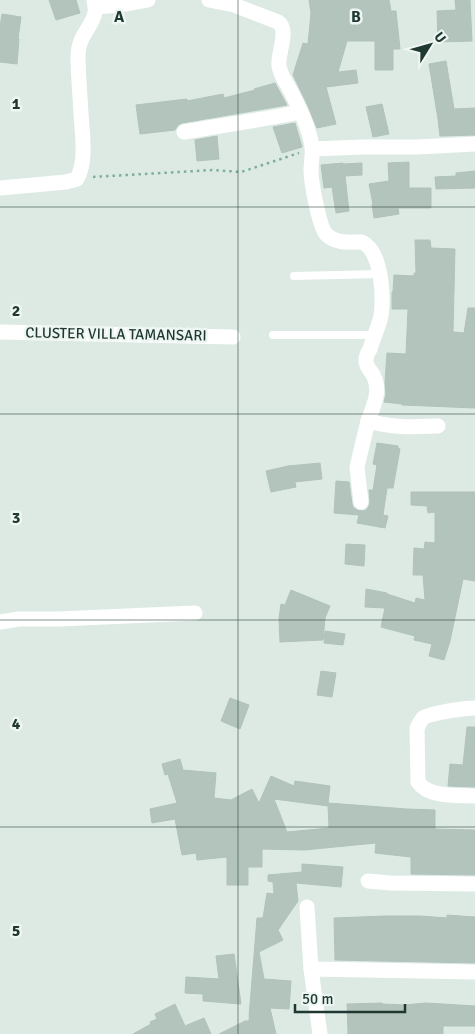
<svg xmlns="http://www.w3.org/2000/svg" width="475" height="1034" font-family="Signika,sans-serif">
  <rect width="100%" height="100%" fill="#ddeae4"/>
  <!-- building -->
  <g fill="#b3c4bd" stroke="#b0c3bb" fill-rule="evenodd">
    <polygon points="49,0 76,0 80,13 56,20"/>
    <polygon points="309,0 389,0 391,11 396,11 400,49 393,49 393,70 375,70 375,41 347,41 338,72 356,70 358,83 326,87 336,124 317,128 308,106 293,75 303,43 308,44 311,13"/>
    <polygon points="455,0 470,0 472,41 438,42 437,11 456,10"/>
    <polygon points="2,14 21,17 18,39 19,39 17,64 0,62 0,27"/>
    <polygon points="446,61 454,109 475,108 475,135 440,136 438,119 429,64"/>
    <polygon points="275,83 287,105 182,123 178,125 175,130 140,134 136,105 187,99 187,101 223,94 224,98 255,90 254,89"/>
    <polygon points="382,104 389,134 373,137 366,107"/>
    <polygon points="295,123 302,147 282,153 273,127"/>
    <polygon points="217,136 219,159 197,161 195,140"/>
    <polygon points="409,162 409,188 431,188 431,208 398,208 399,214 374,218 372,204 373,204 369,184 389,181 388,163"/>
    <polygon points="343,163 343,164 362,163 362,175 345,176 349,211 336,213 332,187 324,188 321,165"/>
    <polygon points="475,171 475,188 436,189 435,177 456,176 456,173"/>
    <polygon points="415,240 430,240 431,248 455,249 453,332 464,333 468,308 475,308 475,408 402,405 402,404 384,402 386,394 385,382 387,353 406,354 408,309 392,309 392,292 393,292 394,275 414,276 414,273 416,273"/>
    <polygon points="377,443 398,446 398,448 400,449 393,488 387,488 383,515 388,516 385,528 357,523 359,515 334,513 336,481 349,482 352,504 353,507 357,510 363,511 366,510 369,506 370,501 369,490 373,490 377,465 373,464"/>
    <polygon points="320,463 322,479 295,482 296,487 271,492 266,471 288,466"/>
    <polygon points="411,492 475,492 475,581 463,579 450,641 444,660 429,656 432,644 414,640 415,636 381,627 385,608 365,607 366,589 387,593 387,594 415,603 416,598 425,600 423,575 413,575 414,548 424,549 425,542 435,543 435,512 428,513 427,506 411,505"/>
    <polygon points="346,544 365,545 364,566 345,564"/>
    <polygon points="291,590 330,606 325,618 323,640 280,642 279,618 281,604 285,605"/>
    <polygon points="325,631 345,634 343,645 324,643"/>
    <polygon points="321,671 336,673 332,697 317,695"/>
    <polygon points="230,698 249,705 240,729 221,721"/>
    <polygon points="467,727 475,727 475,787 448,786 450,764 463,765"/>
    <path d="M180,759L183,770L216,773L214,798L231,800L252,789L259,803L271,776L294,786L295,781L330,786L328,803L407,809L435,810V829L475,830V875L411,874V857L375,853L376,843L304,850L262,849V867H248V885H227V857L197,860L196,853L182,855L175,819L152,823L150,809L177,803L168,774L165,775L162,764ZM274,799L328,806V804L329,828L287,832Z"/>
    <polygon points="302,864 343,867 341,887 296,883 298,901 278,930 283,940 259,952 264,979 291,981 289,1009 270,1008 276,1034 219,1034 245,1021 249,1021 249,1018 252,1017 249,1017 257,918 263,918 267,893 274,894 273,882 268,881 268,875 302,872"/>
    <polygon points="447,915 475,917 475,963 335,960 334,918 385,916 420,916 447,918"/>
    <polygon points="234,954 241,1004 203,1001 203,994 185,993 186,977 219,979 216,956"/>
    <polygon points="382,1003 382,1004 404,1005 426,1003 475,1006 475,1026 443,1026 443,1034 348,1034 347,1004"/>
    <polygon points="175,1004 185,1026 204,1018 211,1034 133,1034 151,1024 150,1022 157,1019 155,1014"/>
  </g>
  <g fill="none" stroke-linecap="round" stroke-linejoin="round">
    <!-- path -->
    <polyline stroke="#7dae9f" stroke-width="2.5" stroke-dasharray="2.5 4" stroke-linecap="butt" points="93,177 212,170 241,172 299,153"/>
    <!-- lane -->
    <g stroke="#fff" stroke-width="8">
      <polyline points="294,276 380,274"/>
      <polyline points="273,335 374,335"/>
    </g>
    <!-- street -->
    <g stroke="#fff" stroke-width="15">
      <path d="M209,0L234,5L278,22C290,30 277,54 279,66C280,74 286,82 290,90C298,105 310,130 312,147C313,155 311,163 311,170C311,182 319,226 326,234C335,244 350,242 362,242C382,251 385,301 380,320C377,330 373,339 370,349C368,352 366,356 366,360C365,367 372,371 374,377C381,391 373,407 368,421C393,428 412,427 438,426"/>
      <polyline points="95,7 121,5 148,0"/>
      <path d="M184,132C223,125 262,120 300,112"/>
      <polyline points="313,149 363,147 417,147 475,144"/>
      <path d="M0,188L66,182L77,179C87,160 82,134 81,113C80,94 78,74 78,55C78,36 93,26 95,12C96,8 95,4 94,0"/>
      <polyline points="0,332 233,337"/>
      <polyline points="361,502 357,467 368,421"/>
      <polyline points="0,622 19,619 59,619 195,613"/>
      <path d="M475,708C465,708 430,713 423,718C420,721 419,725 417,728L418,782C429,798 457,795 475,796"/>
      <polyline points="368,881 390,883 475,884"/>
      <polyline points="307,907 311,969 320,1034"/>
      <polyline points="311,969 475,972"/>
    </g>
  </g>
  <!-- grid -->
  <path fill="none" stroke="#1f3932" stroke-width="1" stroke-opacity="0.55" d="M238,0V1034M0,207H475M0,414H475M0,620H475M0,827H475"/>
  <g text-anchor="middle" stroke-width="5" stroke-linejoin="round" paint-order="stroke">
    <!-- street labels -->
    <g font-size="15" fill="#1f3932" stroke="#eef6f2">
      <text transform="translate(116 334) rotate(1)" y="5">CLUSTER VILLA TAMANSARI</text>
    </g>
  </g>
  <g font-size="16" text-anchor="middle" font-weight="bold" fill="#1f3932" stroke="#eef6f2" stroke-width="5" stroke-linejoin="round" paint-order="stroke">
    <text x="119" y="22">A</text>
    <text x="356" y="22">B</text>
    <text x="16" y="109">1</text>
    <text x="16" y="316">2</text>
    <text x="16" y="523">3</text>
    <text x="16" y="729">4</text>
    <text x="16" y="936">5</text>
  </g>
  <!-- north arrow -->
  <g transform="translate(430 45) rotate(53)" stroke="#eef6f2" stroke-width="4" paint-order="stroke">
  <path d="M0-4L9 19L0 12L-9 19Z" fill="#1f3932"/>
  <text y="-8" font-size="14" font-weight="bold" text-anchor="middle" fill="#1f3932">U</text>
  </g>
  <!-- scale -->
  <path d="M295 1004v8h110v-8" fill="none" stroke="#1f3932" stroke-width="2.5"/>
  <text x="302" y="1004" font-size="15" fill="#1f3932" stroke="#eef6f2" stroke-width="4" paint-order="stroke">50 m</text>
</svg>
